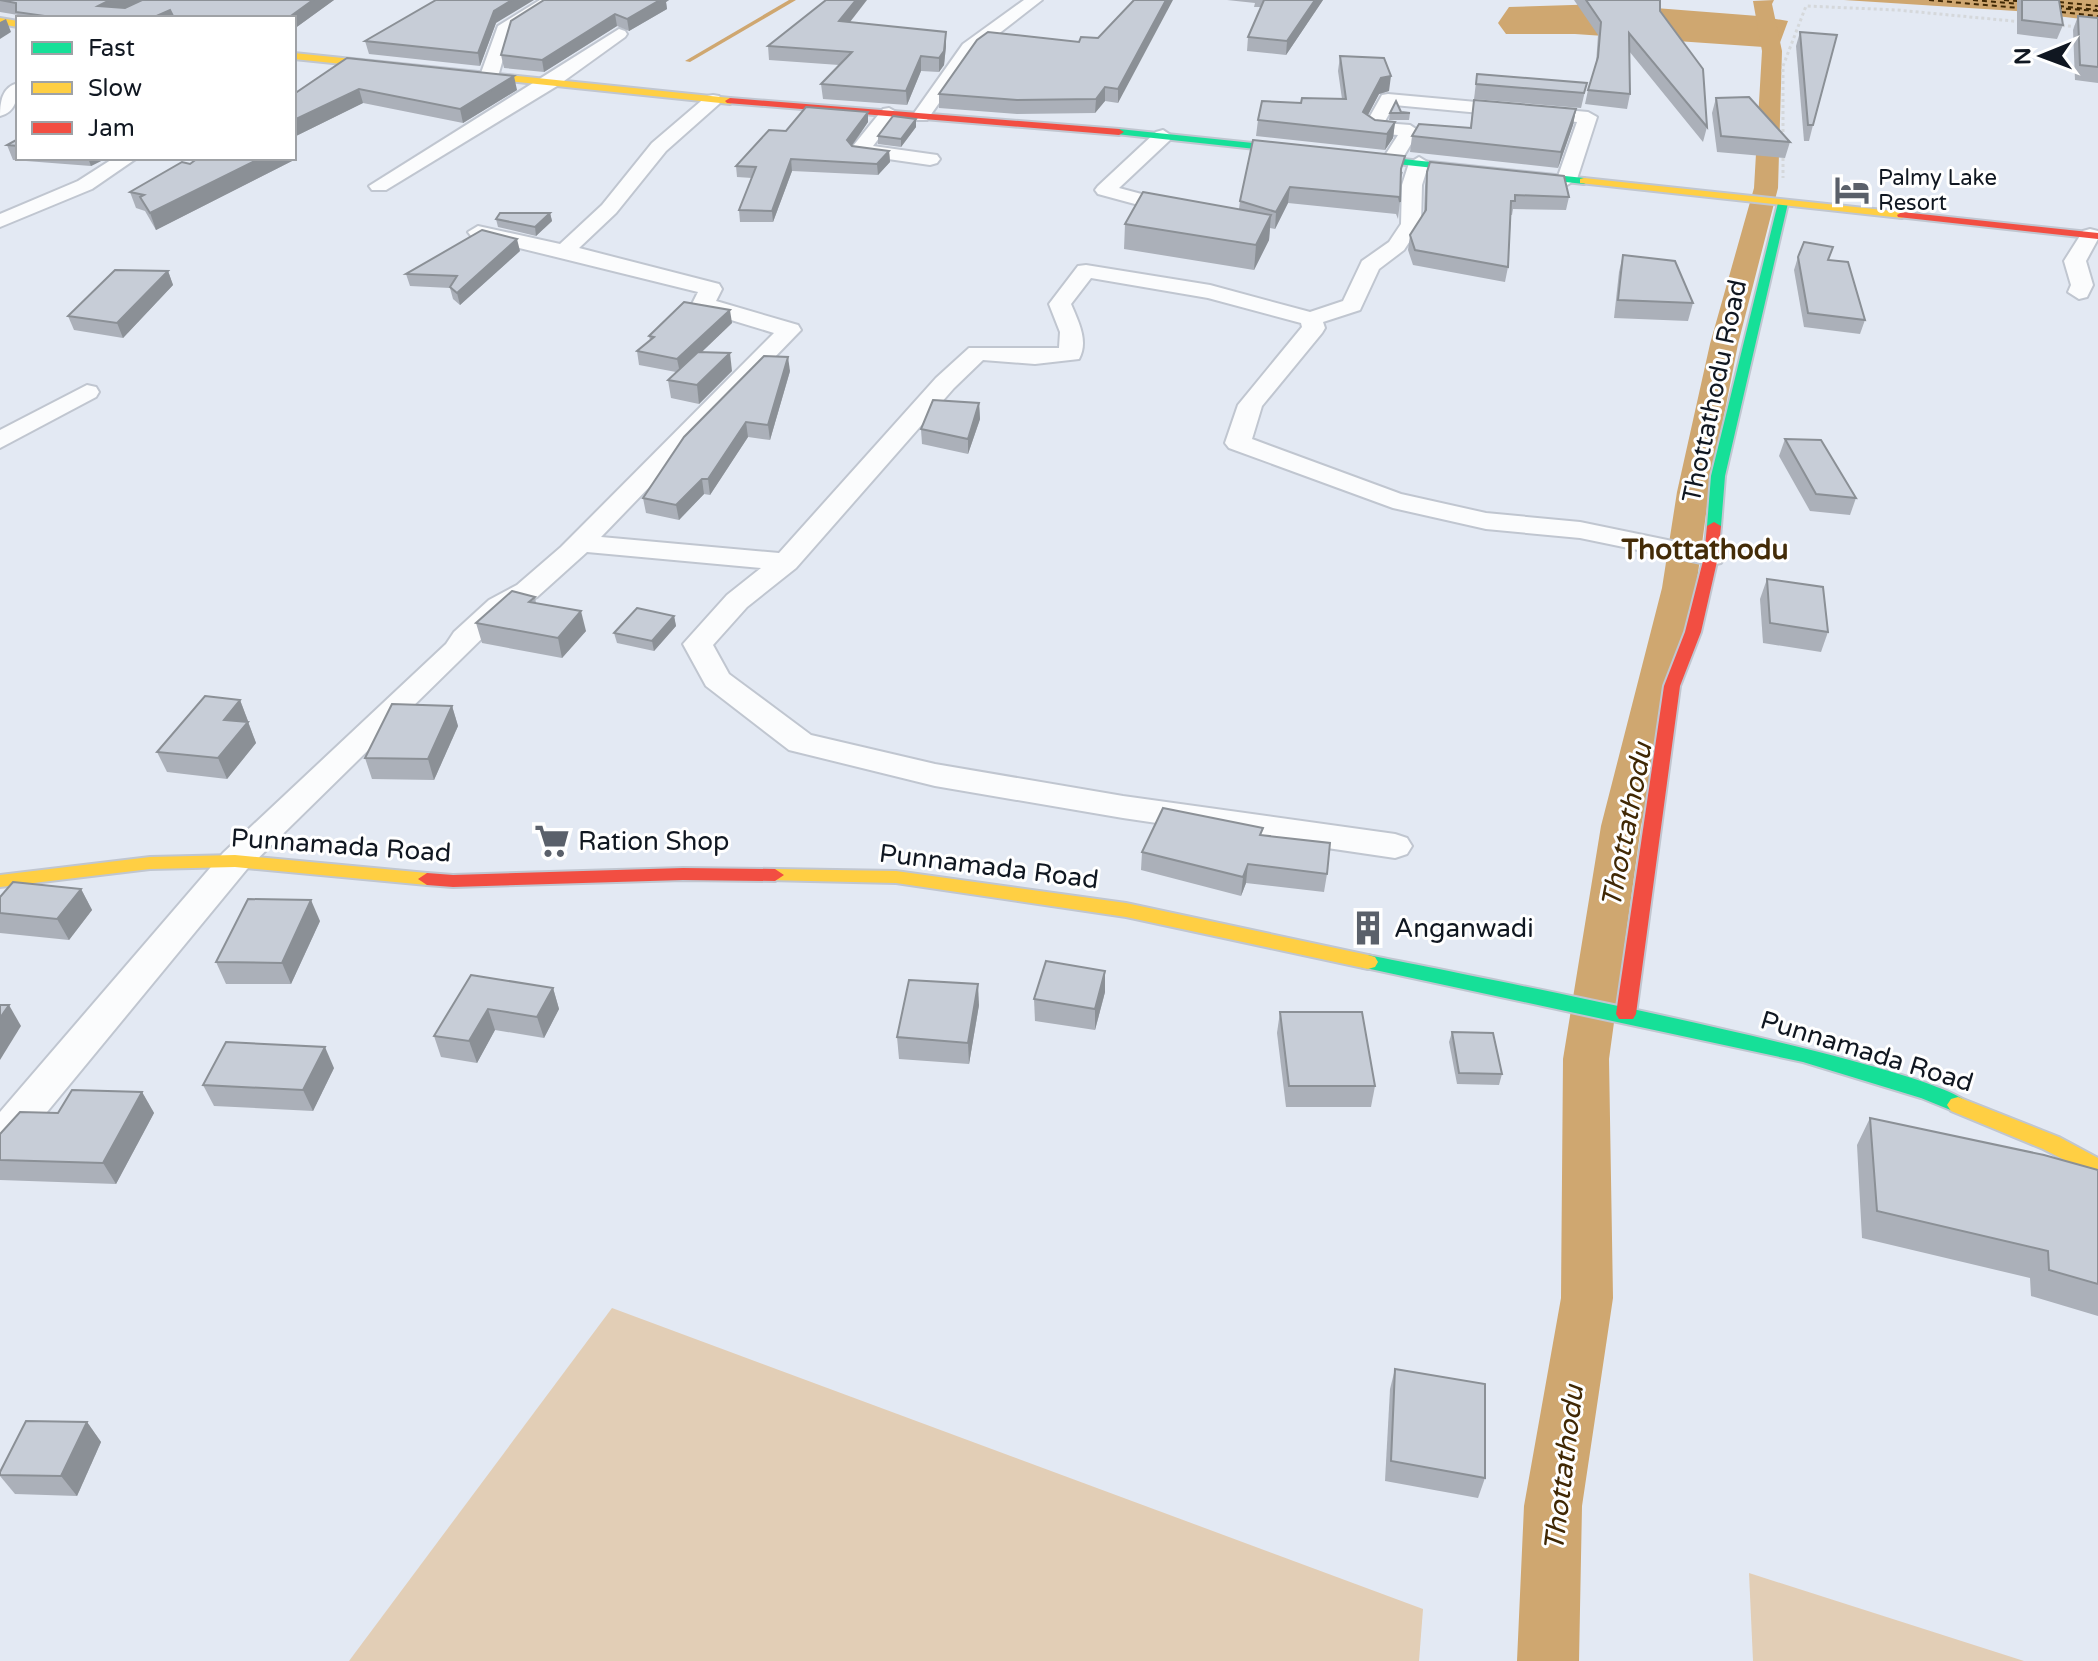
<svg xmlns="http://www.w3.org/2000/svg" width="2098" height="1661" font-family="'Varela Round',sans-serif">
  <rect width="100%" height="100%" fill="#e3e9f3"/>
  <!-- green -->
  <g fill="#e2ceb6">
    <polygon points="612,1308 1423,1609 1419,1661 349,1661"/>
    <polygon points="1749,1573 2024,1661 1753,1661"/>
  </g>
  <!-- water -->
  <g fill="#cfa770">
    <polygon points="1844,0 2098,0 2098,21 2016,11"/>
    <polygon points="1604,4 1758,16 1788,21 1778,48 1575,34 1506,34 1498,23 1509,7"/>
  </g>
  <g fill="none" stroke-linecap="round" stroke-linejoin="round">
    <!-- stream -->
    <polygon fill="#cfa770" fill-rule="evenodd" points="789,0 796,0 690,62 685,61"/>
    <!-- canal -->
    <polygon fill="#cfa770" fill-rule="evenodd" points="1774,0 1772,4 1782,51 1778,188 1738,344 1709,492 1696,588 1641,826 1609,1059 1613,1298 1582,1506 1579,1661 1517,1661 1524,1506 1561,1298 1563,1059 1601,826 1662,588 1677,492 1710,344 1754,188 1762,51 1753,1"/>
    <!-- ferry -->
    <g stroke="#402804" stroke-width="2" stroke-dasharray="5 4" stroke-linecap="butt">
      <polyline points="1929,0 2019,8"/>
      <polyline points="1973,0 2019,4"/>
      <polyline points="2004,0 2017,1"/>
      <polyline points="2059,2 2098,6"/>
      <polyline points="2059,6 2097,10"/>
      <polyline points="2057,8 2098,11"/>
      <polyline points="2061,12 2098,16"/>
    </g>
    <!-- street casing -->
    <g stroke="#c0c6d0" stroke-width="4">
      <g id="street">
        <polygon points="540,0 559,0 511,31 499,73 496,77 484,77 481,73 498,26"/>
        <polygon points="1024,0 1042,0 975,52 927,120 915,120 912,116 963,44"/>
        <polygon points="619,29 625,31 627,34 625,37 557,86 386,190 372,190 369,186"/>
        <path d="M18,83C18,97 16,112 0,116C0,102 2,87 18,83Z"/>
        <polygon points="1388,94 1588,112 1597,117 1577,179 1567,185 1557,179 1577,122 1394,105 1384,123 1410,125 1419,131 1399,164 1392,166 1382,160 1398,135 1373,133 1364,127 1382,95"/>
        <path d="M713,95L719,96L722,100L719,104L666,151L616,213L579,248L719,284L722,289L716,301L798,325L801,330L601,537L779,553L936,378L969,348H1059L1060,332L1049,304L1078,266L1086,265L1210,285L1310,312L1343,301L1362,261L1389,242L1401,224L1402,185L1409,163L1419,157L1429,163L1422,185L1421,224L1404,250L1379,269L1360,310L1323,322L1325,328L1322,333L1262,406L1252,439L1401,494L1486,513L1580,522L1711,549L1721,551L1725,557L1721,563L1711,565L1580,538L1486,529L1393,508L1229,448L1225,443L1238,405L1302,327L1301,323L1208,298L1091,278L1071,304C1078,321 1089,341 1079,359L1035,364L983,360L954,388L796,568L747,607L713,645L729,674L811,735L935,764L1123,796L1395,834L1407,838L1412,846L1407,854L1395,858L1123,818L935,786L789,750L706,686L683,644L727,595L761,568L587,552L537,597L509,612L247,869L14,1152L0,1156V1112L223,853L446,644L454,632L489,600L517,585L561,547L774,333L695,309L692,304L698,292L471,236L468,232L478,226L560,244L602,205L652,143L707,96Z"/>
        <polygon points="889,108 898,113 873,146 937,155 940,159 937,163 930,165 853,154 851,150 853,146 883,109"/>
        <polygon points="1163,130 1172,136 1170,140 1119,188 1190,207 1193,211 1190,215 1183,217 1098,194 1095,190 1098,186 1156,132"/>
        <polygon points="114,158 137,158 92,189 0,227 0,214 78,181"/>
        <polygon points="2090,229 2098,231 2098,239 2086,261 2093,285 2087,297 2079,299 2068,292 2071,285 2064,261 2083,231"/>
        <polygon points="87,385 96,387 99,392 96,397 0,448 0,430"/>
      </g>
    </g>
    <!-- fast casing -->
    <g stroke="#c0c6d0" stroke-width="4">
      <g id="fast">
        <polygon points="1119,129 1584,178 1589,181 1584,184 1116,134 1116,130"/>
        <polygon points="1783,200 1788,203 1725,476 1721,526 1714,530 1707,526 1711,476 1778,203"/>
        <path d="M1368,955C1442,970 1949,1067 1969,1105L1965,1111L1958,1113L1921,1098L1803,1062L1361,967L1358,962L1361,957Z"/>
      </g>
    </g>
    <!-- slow casing -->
    <g stroke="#c0c6d0" stroke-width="4">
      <g id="slow">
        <polygon points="0,18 18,21 18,27 0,24"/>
        <polygon points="294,53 730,98 735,101 730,104 294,59"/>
        <polygon points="1584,178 1902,212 1907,215 1902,218 1580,183 1580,179"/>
        <polygon points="235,855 427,873 436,879 427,885 235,867 150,869 0,887 0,875 150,857"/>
        <polygon points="775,869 896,871 1126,903 1368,955 1375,957 1378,962 1375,967 1368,969 1126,917 896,883 768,880 766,875 768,870"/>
        <polygon points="1958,1097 2059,1137 2098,1158 2098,1177 2043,1149 1951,1111 1947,1105 1951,1099"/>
      </g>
    </g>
    <!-- jam casing -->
    <g stroke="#c0c6d0" stroke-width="4">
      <g id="jam">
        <polygon points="730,98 1119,129 1124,132 1119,135 727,103 725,101"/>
        <polygon points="1902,212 2098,233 2098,239 1898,217 1897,215"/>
        <polygon points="1714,522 1721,526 1718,557 1701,632 1680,686 1636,1014 1633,1019 1619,1019 1616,1014 1664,686 1685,632 1704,557 1707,526"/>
        <polygon points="683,868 775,869 784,875 775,881 683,880 453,887 427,885 418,879 427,873 453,875"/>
      </g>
    </g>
    <!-- path -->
    <g stroke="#d5d8db" stroke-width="3" stroke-dasharray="3 3" stroke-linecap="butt">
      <polyline points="2056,25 2078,27"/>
      <polyline points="1783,138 1783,66 1806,6 1897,10 2023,22"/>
      <polyline points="1783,152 1783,178"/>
    </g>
    <!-- street -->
    <use href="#street" fill="#fbfcfd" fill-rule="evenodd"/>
    <!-- fast -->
    <use href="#fast" fill="#16e098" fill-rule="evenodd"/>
    <!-- slow -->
    <use href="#slow" fill="#ffcf43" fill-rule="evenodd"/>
    <!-- jam -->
    <use href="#jam" fill="#f24e42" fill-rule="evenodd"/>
  </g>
  <!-- wall -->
  <g fill="#abb0b9">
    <polygon points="0,0 334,0 294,29 294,18 19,18 18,15 0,12"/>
    <polygon points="544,0 669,0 666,2 667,9 629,31 617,26 544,72 504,68 501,55"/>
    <polygon points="1134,0 1118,103 1105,101 1095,113 1017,114 939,108 939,94 1079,42 1098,38"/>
    <polygon points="1227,0 1323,0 1286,55 1247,51 1248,37 1261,7 1254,7 1255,3"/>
    <polygon points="1574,0 1660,0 1660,11 1707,127 1703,142 1629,51 1630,94 1627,109 1585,104 1588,90 1596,64 1598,35"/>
    <polygon points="2017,0 2059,0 2063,25 2057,39 2017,34"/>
    <polygon points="2078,16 2098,18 2098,83 2075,80 2073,30"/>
    <polygon points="850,22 946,32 946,46 944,65 939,72 921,71 907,105 823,99 821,84 839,65 769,60 768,46"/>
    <polygon points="496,23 480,66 369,54 365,41"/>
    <polygon points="1800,32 1813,125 1809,141 1804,141 1796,46"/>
    <polygon points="1340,56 1389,91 1379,94 1368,115 1375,120 1395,122 1393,138 1385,150 1256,136 1258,120 1301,103 1342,99 1338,71"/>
    <polygon points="347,58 517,90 463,123 363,103 294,137 294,94"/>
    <polygon points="1477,74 1587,83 1581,108 1474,99"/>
    <polygon points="1716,98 1790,142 1785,158 1717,152 1712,113"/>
    <polygon points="1474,100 1576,109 1573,125 1558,168 1410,152 1412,136 1470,128"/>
    <polygon points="868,112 868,122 852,146 889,151 890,162 878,175 792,171 773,222 740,222 739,210 752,178 737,177 736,166 786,131"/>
    <polygon points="1401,112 1410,113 1409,120 1389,120 1390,113"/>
    <polygon points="916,119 916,127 901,147 878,144 878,136"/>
    <polygon points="18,139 18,158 107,158 91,166 13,160 7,145"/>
    <polygon points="1253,140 1403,172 1401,178 1400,202 1398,219 1396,214 1288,203 1275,229 1270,228 1269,240 1254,270 1124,249 1125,224 1239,209 1240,201"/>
    <polygon points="198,158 294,158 294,160 156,230 145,211 136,208 130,192 190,164"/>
    <polygon points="1427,172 1569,197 1566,210 1513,209 1512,215 1511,215 1508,267 1505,282 1413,265 1408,250 1410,235 1424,213 1425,186"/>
    <polygon points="550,213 552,221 536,236 498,227 496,219"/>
    <polygon points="520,251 460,305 453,299 450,288 410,286 406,274"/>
    <polygon points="1623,255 1693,303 1688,321 1614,318 1619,272"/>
    <polygon points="1798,257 1829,260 1865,320 1860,334 1804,327 1794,270"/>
    <polygon points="168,271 173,285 123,338 74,330 68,316"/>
    <polygon points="732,323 701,352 732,371 699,404 671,398 668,380 676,372 639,365 637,351 650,340 649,336"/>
    <polygon points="790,371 770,440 748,437 710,495 704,494 679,520 646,513 643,498"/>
    <polygon points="979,403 980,419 968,454 922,444 921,429"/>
    <polygon points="1785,439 1856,498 1850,515 1810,511 1779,456"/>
    <polygon points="1767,579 1828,632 1821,652 1763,643 1760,599"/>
    <polygon points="535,597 536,603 586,631 562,658 482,643 476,623"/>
    <polygon points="674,616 676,626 654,651 617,643 614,633"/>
    <polygon points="240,700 256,743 227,779 167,772 157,752"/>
    <polygon points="452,706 458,726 434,780 372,779 365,758"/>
    <polygon points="1262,835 1327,874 1324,892 1246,883 1241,896 1141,870 1142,852"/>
    <polygon points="81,889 92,910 69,940 0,933 0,897"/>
    <polygon points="320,921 291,984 226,984 216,962"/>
    <polygon points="1105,971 1105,992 1095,1030 1035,1021 1034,999"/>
    <polygon points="471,975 553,988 559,1009 544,1038 495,1030 477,1063 441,1057 434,1036"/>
    <polygon points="979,1005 969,1064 899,1059 897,1037"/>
    <polygon points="1280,1012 1375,1086 1371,1107 1286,1107 1277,1033"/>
    <polygon points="1452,1032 1502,1074 1499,1085 1457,1084 1449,1042"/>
    <polygon points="334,1068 313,1111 214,1106 203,1085"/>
    <polygon points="142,1092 154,1113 116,1184 0,1180 0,1134"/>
    <polygon points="1870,1118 2098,1170 2098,1316 2031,1296 2030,1278 1862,1238 1857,1145"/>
    <polygon points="1395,1369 1485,1478 1478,1498 1385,1481 1390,1389"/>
    <polygon points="87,1422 101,1442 77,1496 15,1494 0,1476 0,1472"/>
  </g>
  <!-- shaded-wall -->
  <g fill="#8b9096">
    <polygon points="110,0 142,0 103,18 98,6"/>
    <polygon points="313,0 334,0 294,29 294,18 288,18"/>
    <polygon points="512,0 534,0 496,23 480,66 478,53 494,11"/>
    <polygon points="654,0 669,0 666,2 667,9 629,31 627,19"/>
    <polygon points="856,0 867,0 840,35 839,21"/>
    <polygon points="1166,0 1173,0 1118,103 1118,89"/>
    <polygon points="1315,0 1323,0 1286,55 1287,41"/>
    <polygon points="170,10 173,18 152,18"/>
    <polygon points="615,14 617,26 544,72 542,60"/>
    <polygon points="6,19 11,32 0,39 0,22"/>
    <polygon points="946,32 946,46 944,65 939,72 939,58"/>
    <polygon points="921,56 921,71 907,105 906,91"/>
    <polygon points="514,76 517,90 463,123 460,109"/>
    <polygon points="1391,76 1389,91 1379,94 1361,128 1363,112 1381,78"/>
    <polygon points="1105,87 1105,101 1095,113 1096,99"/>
    <polygon points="359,89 363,103 294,137 294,120"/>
    <polygon points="1576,109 1573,125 1558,168 1561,152"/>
    <polygon points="868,112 868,122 848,151 847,140"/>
    <polygon points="916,119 916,127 901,147 901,139"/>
    <polygon points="1395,122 1393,138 1385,150 1387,134"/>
    <polygon points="889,151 890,162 878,175 877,164"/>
    <polygon points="88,158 107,158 91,166"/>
    <polygon points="261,158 294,158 294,160 156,230 150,213"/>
    <polygon points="791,159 792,171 773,222 772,211"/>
    <polygon points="1290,187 1288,203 1275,229 1276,212"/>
    <polygon points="550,213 552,221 536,236 535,227"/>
    <polygon points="1271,215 1269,240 1254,270 1256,245"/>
    <polygon points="517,239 520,251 460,305 457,293"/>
    <polygon points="168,271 173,285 123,338 117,323"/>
    <polygon points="730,310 732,323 680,373 677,359"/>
    <polygon points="730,353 732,371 699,404 697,385"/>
    <polygon points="788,357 790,371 770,440 768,425"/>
    <polygon points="979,403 980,419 968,454 968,439"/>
    <polygon points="746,422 748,437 710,495 708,479"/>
    <polygon points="702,479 704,494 679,520 676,505"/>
    <polygon points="581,611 586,631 562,658 558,638"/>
    <polygon points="674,616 676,626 654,651 652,641"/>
    <polygon points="240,700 248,721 233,740 224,720"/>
    <polygon points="452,706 458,726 434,780 428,759"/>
    <polygon points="248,722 256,743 227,779 218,758"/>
    <polygon points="1248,864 1246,883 1241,896 1243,877"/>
    <polygon points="81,889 92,910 69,940 57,919"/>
    <polygon points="311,900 320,921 291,984 282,963"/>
    <polygon points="1105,971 1105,992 1095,1030 1095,1009"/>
    <polygon points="978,984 979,1005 969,1064 968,1043"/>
    <polygon points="553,988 559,1009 544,1038 537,1017"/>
    <polygon points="9,1005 21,1026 0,1060 0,1018"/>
    <polygon points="488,1009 495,1030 477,1063 469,1041"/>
    <polygon points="325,1047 334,1068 313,1111 303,1090"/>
    <polygon points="142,1092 154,1113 116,1184 103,1163"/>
    <polygon points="87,1422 101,1442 77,1496 61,1476"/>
  </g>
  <!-- building -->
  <g fill="#c7cdd7" stroke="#8b9096" stroke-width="2">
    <polygon points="0,0 110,0 98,6 125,8 142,0 313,0 288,18 174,18 170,10 152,18 59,18 16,12 16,3"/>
    <polygon points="436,0 512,0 494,11 478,53 365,41"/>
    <polygon points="544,0 660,0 627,19 615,14 542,60 501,55 511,21"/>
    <polygon points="826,0 856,0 839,21 946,32 944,51 939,58 921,56 906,91 821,84 852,52 768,46"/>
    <polygon points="1134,0 1166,0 1118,89 1105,87 1096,99 1017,100 939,94 977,40 988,32 1079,42 1081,37 1098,38"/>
    <polygon points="1264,0 1315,0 1287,41 1248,37"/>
    <polygon points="1586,0 1660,0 1660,11 1703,69 1707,127 1629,33 1630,94 1588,90 1598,57 1601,22"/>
    <polygon points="2022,0 2059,0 2063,25 2022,20"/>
    <polygon points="2078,16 2098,18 2098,67 2080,65"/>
    <polygon points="1800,32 1837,35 1813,125 1808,125"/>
    <polygon points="1340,56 1384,58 1391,76 1381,78 1363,112 1375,120 1395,122 1387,134 1258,120 1262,101 1301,103 1302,98 1346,99"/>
    <polygon points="347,58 514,76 460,109 359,89 294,120 294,94"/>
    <polygon points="1477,74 1587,83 1584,93 1476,84"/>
    <polygon points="1749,97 1790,142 1721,136 1716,98"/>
    <polygon points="1474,100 1576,109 1561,152 1412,136 1419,124 1471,128"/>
    <polygon points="1396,101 1401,112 1410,113 1390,113"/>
    <polygon points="806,107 868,112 847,140 852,146 889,151 877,164 791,159 772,211 739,210 756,167 736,166 769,130 786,131"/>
    <polygon points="893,116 916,119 901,139 878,136"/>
    <polygon points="18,139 18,146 7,145"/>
    <polygon points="1253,140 1405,156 1401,169 1400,202 1399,197 1290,187 1276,212 1240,201"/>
    <polygon points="198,158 261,158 150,213 140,197 144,195 130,192 182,162 190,164"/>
    <polygon points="1430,162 1564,176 1569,197 1515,195 1515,201 1511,201 1508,267 1415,250 1410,235 1426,210 1427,172"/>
    <polygon points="1143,192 1271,215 1256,245 1125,224"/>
    <polygon points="500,213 550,213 535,227 496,219"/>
    <polygon points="482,230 517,239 457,293 450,287 457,276 406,274"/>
    <polygon points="1804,242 1833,247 1828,260 1848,262 1865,320 1808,313 1798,257"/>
    <polygon points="1623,255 1675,261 1693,303 1618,300"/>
    <polygon points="115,270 168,271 117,323 68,316"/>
    <polygon points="684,302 730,310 677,359 637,351 654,337 649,336"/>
    <polygon points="698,352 730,353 697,385 668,380"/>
    <polygon points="764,356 788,357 768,425 746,422 708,479 702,479 676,505 643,498 684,437"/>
    <polygon points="933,400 979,403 968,439 921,429"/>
    <polygon points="1785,439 1821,440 1856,498 1816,494"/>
    <polygon points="1767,579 1823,587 1828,632 1770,623"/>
    <polygon points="512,591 535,597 529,602 581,611 558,638 476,623"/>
    <polygon points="637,608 674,616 652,641 614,633"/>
    <polygon points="205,696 240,700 224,720 248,722 218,758 157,752"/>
    <polygon points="392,704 452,706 428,759 365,758"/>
    <polygon points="1163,808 1263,828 1260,835 1330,843 1327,874 1248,864 1243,877 1142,852"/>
    <polygon points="13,882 81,889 57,919 0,913 0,897"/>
    <polygon points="248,899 311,900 282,963 216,962"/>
    <polygon points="1046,961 1105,971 1095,1009 1034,999"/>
    <polygon points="471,975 553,988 537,1017 488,1009 469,1041 434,1036"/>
    <polygon points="909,980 978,984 968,1043 897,1037"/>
    <polygon points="0,1005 9,1005 0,1018"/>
    <polygon points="1280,1012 1362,1012 1375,1086 1289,1086"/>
    <polygon points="1452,1032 1493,1033 1502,1074 1459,1073"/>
    <polygon points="226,1042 325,1047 303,1090 203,1085"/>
    <polygon points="72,1090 142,1092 103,1163 0,1160 0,1134 20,1112 58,1113"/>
    <polygon points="1870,1118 2044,1155 2098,1170 2098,1284 2049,1270 2048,1251 1877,1211"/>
    <polygon points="1395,1369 1485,1384 1485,1478 1391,1461"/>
    <polygon points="26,1421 87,1422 61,1476 0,1475 0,1472"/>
  </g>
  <!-- icons -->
  <defs>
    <g id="hotel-bare" transform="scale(2.76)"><path d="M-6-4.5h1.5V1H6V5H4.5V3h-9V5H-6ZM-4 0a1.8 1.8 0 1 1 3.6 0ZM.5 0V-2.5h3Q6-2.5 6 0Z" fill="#5a606a" stroke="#fff" stroke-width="2.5" paint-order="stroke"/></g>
    <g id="supermarket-bare" transform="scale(2.76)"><path d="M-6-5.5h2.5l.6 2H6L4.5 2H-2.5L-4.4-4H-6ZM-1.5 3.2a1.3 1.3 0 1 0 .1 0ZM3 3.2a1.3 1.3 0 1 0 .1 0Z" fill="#5a606a" stroke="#fff" stroke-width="2.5" paint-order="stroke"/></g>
    <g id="building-bare" transform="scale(2.76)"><path d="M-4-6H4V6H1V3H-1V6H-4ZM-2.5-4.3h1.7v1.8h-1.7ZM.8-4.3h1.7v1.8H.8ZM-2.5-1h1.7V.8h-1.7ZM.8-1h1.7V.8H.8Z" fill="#5a606a" stroke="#fff" stroke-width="2.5" paint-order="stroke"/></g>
  </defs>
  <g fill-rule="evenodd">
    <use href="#hotel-bare" x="1852" y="190"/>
    <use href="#supermarket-bare" x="552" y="841"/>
    <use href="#building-bare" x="1368" y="928"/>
  </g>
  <g text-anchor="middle" stroke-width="6" stroke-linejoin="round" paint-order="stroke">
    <!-- far-poi labels -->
    <g font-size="22" fill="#101721" stroke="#fff" text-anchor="start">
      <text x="1878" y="185">Palmy Lake<tspan x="1878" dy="25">Resort</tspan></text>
    </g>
    <!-- street labels -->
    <g font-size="26" fill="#101721" stroke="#fff">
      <text transform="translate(1714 391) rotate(-78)" y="9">Thottathodu Road</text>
      <text transform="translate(341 845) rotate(4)" y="9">Punnamada Road</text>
      <text transform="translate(989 866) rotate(7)" y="9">Punnamada Road</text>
      <text transform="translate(1867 1051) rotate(17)" y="9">Punnamada Road</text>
    </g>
    <!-- poi labels -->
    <g font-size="26" fill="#101721" stroke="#fff" text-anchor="start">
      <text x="578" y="850">Ration Shop</text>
      <text x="1394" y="937">Anganwadi</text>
    </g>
    <!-- neighbourhood labels -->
    <g font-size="28" font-weight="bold" fill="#442c08" stroke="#fff">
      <text x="1705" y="559">Thottathodu</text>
    </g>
    <!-- water labels -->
    <g font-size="28" font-style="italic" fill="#402804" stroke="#fff">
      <text transform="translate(1626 825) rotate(-79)" y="10">Thottathodu</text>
      <text transform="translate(1563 1468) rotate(-83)" y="10">Thottathodu</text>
    </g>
  </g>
  <!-- legend -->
  <rect x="16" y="16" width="280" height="144" fill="#ffffff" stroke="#9fa2a6" stroke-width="2"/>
  <rect x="32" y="42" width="40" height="12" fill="#16e098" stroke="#9fa2a6" stroke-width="2"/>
  <text x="88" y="56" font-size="24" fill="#101721">Fast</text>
  <rect x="32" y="82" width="40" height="12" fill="#ffcf43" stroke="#9fa2a6" stroke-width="2"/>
  <text x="88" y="96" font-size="24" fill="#101721">Slow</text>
  <rect x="32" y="122" width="40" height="12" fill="#f24e42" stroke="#9fa2a6" stroke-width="2"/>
  <text x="88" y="136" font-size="24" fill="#101721">Jam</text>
  <!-- north arrow -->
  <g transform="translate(2042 56) rotate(269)" stroke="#ffffff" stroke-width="6" paint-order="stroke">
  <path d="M0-6L14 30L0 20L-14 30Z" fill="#101721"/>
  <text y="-12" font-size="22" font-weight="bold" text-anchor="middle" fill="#101721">N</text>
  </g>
</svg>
